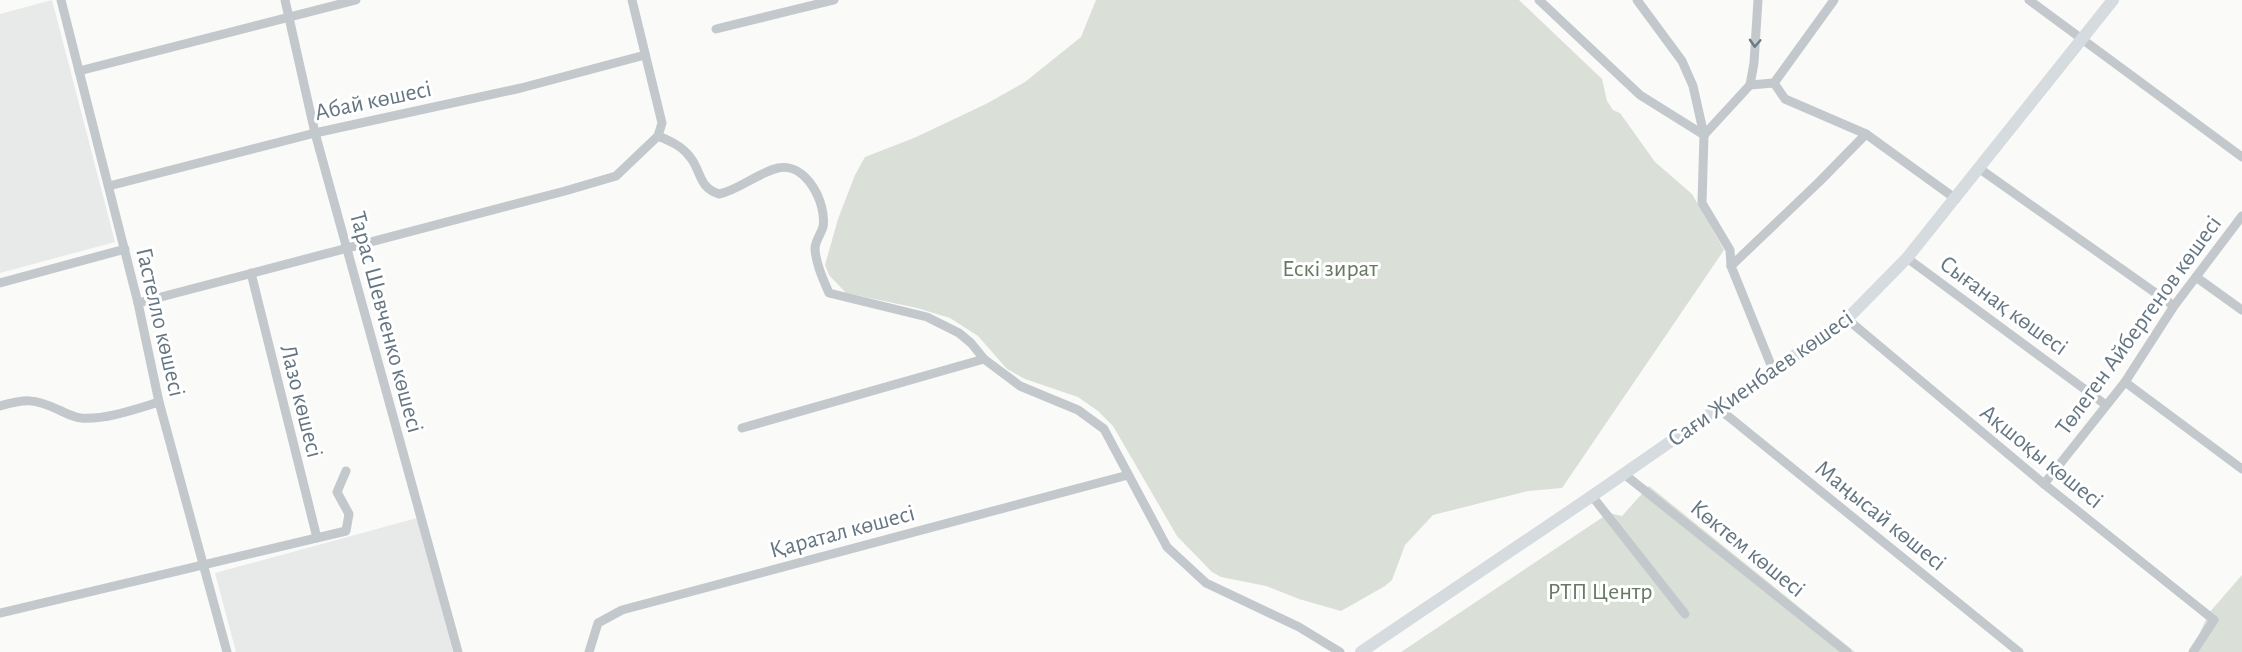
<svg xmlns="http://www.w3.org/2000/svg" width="2242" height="652" font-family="'Alegreya Sans',sans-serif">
  <rect width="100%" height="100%" fill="#fafaf8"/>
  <!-- built -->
  <g fill="#e8e9e9">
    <polygon points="52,0 115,242 0,273 0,14"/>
    <polygon points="417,518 453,652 236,652 215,573"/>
  </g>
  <!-- green -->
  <g fill="#dadfd7">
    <polygon points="1096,0 1519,0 1602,79 1607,101 1613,110 1620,113 1655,162 1692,194 1724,250 1562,488 1528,491 1433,515 1405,545 1392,580 1385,586 1341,611 1299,599 1266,586 1221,577 1212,572 1177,536 1113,426 1098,411 1078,397 1025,379 1007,369 978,336 950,318 917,308 846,293 829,275 825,265 838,219 855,175 865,157 914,138 986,104 1025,82 1081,37"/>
    <polygon points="1649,486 1855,652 1401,652 1609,513 1622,516"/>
    <polygon points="2242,575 2242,652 2191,652 2209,613"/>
  </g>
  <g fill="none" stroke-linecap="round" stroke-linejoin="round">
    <!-- minor -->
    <g stroke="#c3c8cc" stroke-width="9">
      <polyline points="61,0 138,303 159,402 227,652"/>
      <polyline points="285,0 315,133 458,652"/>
      <polyline points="1539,0 1640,95 1704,135"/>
      <polyline points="1637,0 1682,61 1693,86 1704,135 1702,203 1730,250 1731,266 1773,370"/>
      <polyline points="2029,0 2242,157"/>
      <polyline points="716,29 834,0"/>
      <polyline points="79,71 356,0"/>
      <polyline points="1774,83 1785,99 1866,134 1956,199"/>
      <polyline points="1774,83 1834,0"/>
      <polyline points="1750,85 1774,83"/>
      <polyline points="1704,135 1750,85 1754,63 1758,0"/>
      <path d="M658,136C670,141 682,146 690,157C702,172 698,187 719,194C739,190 757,173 778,168C806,162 827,203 823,227C821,234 815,241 815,249C816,264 823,279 829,293L927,317L959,333L971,343L984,359L1020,386L1078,410L1104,429L1167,547L1206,583L1299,627L1340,652"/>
      <polyline points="1980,169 2174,306"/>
      <polyline points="109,186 315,133 521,88 645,55"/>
      <polyline points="1907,258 2106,405"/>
      <polyline points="1731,266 1820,181 1866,134"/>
      <polyline points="251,273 317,538"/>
      <polyline points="2196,277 2242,310"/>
      <polyline points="0,283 125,249"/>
      <polyline points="138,303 565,191 616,176 658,136 662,123 632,0"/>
      <polyline points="1847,319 2044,484 2214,620 2193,652"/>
      <polyline points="2125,382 2242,469"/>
      <path d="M0,406C25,399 34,398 59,410C66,413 72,417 81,418C105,420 136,409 159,402"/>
      <polyline points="1718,408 2019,652"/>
      <polyline points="742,428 984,359"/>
      <polyline points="1624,474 1847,652"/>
      <polyline points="2044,484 2125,382 2174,306 2242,216"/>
      <polyline points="1592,496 1685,614"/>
      <polyline points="0,613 346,531 349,514 337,492 346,471"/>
      <polyline points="589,652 598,623 622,610 1128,475"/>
    </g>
    <!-- major -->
    <polyline stroke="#d6dbdf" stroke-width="12" points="1361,652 1592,496 1847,319 1907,258 2113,0"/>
  </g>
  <!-- one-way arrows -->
  <defs><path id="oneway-chevron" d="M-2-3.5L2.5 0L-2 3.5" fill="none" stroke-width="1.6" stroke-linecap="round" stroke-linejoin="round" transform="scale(1.5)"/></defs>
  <use stroke="#6a7a87" href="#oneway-chevron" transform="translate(1755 43) rotate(93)"/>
  <g text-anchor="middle" stroke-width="6" stroke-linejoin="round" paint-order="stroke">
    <!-- street labels -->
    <g font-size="24" fill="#657683" stroke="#fff">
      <text transform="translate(373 100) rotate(-12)" y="8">Абай көшесі</text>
      <text transform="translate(2004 305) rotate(36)" y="8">Сығанақ көшесі</text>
      <text transform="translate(161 322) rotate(77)" y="8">Гастелло көшесі</text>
      <text transform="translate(387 322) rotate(75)" y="8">Тарас Шевченко көшесі</text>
      <text transform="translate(2138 325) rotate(-54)" y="8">Төлеген Айбергенов көшесі</text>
      <text transform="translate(1760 378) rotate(-35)" y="8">Сағи Жиенбаев көшесі</text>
      <text transform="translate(302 401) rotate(76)" y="8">Лазо көшесі</text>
      <text transform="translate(2042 456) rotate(39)" y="8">Ақшоқы көшесі</text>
      <text transform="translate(1881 515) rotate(39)" y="8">Маңысай көшесі</text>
      <text transform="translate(842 531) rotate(-15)" y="8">Қаратал көшесі</text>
      <text transform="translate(1748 548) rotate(39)" y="8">Көктем көшесі</text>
    </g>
    <!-- park labels -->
    <g font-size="24" fill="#687a64" stroke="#fff">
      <text x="1330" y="276">Ескі зират</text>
      <text x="1600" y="599">РТП Центр</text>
    </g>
  </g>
</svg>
